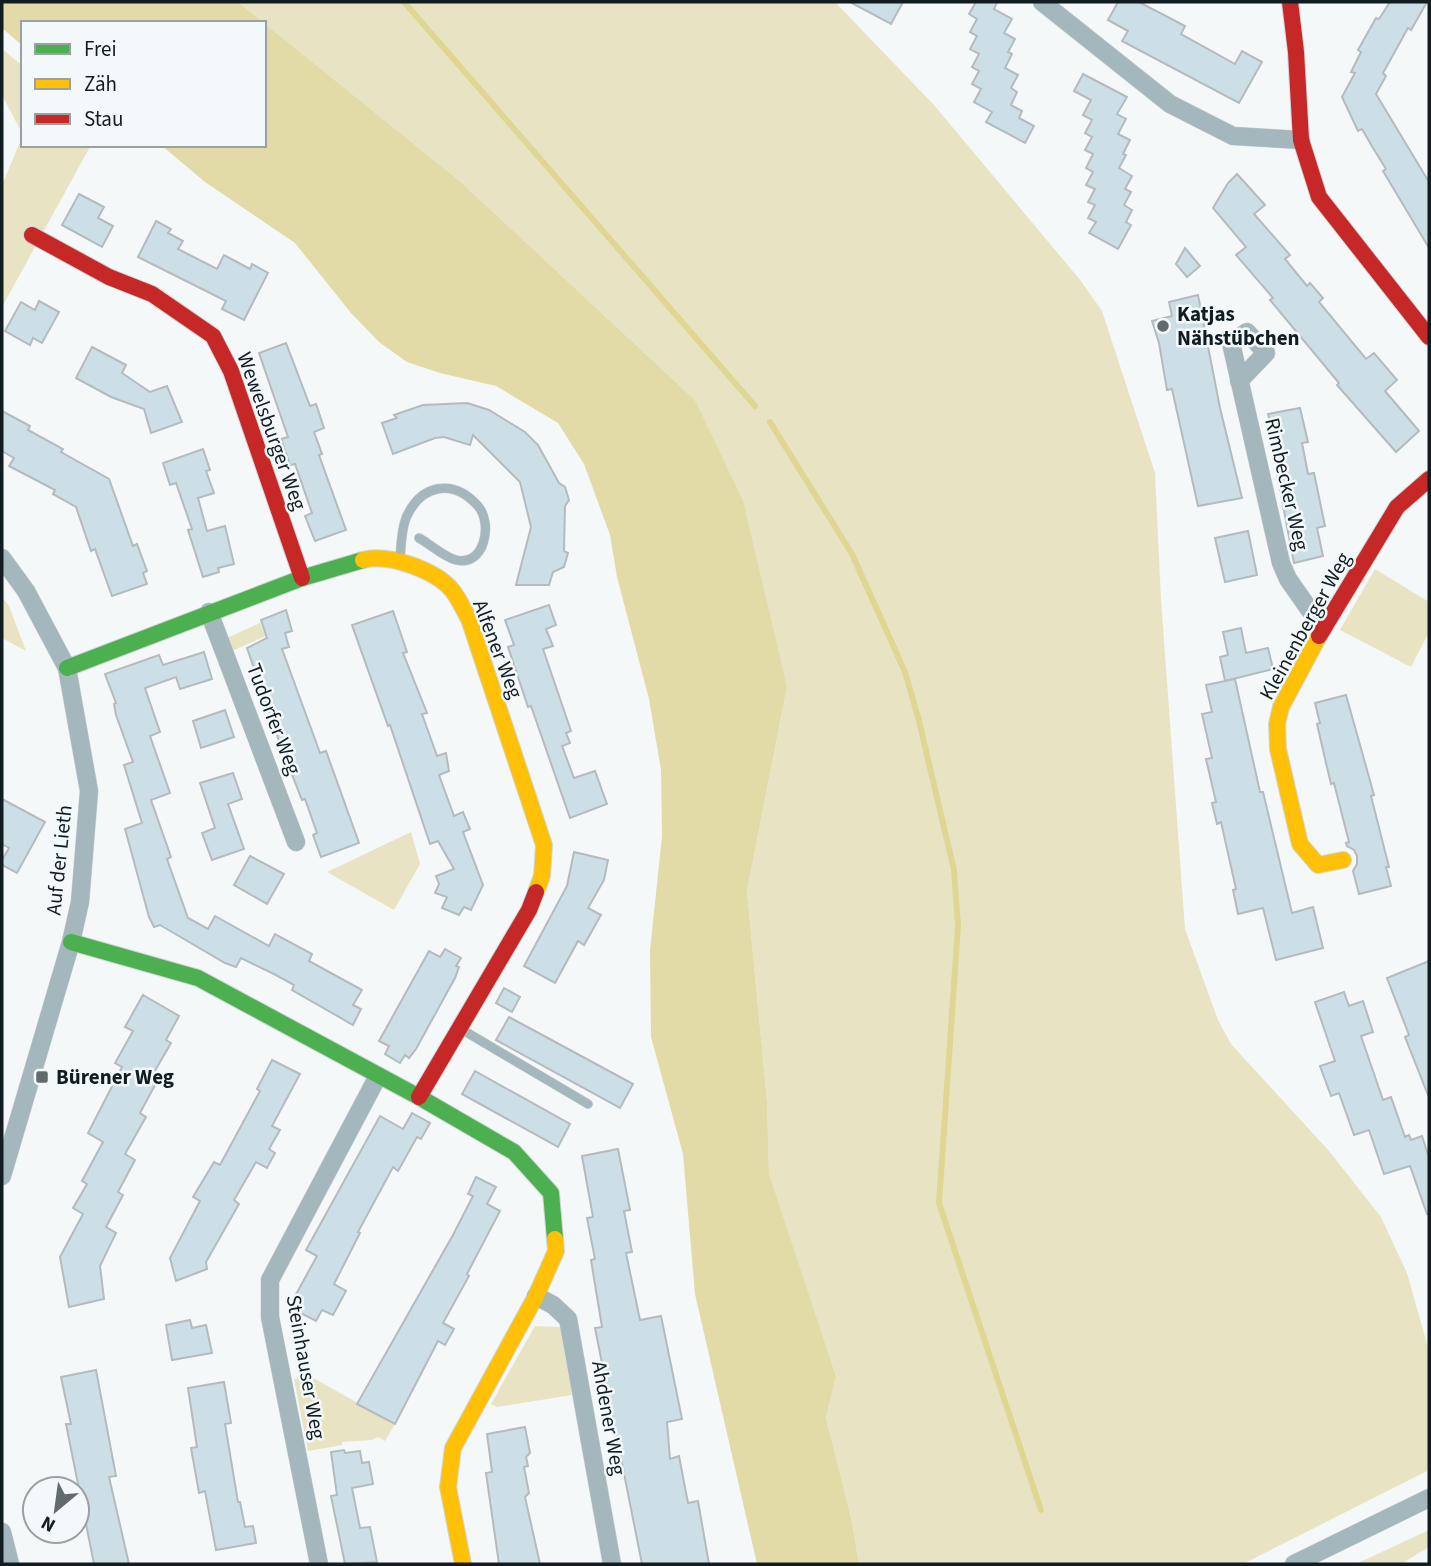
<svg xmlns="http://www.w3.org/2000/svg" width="1431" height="1566" font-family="'Source Sans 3',sans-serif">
  <rect width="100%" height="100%" fill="#f5f8f9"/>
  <!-- green -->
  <g fill="#e8e4c3">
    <polygon points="238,2 835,2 934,105 1081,281 1102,311 1155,473 1161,599 1185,929 1218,1020 1231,1044 1329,1151 1381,1217 1407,1273 1429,1351 1429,1470 1243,1564 859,1564 851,1517 826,1418 836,1376 769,1173 767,1101 747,891 787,687 709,431 695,400 461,182"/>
    <polygon points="2,49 23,66 23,145 91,145 2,307 2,185 23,135 2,95"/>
    <polygon points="1375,569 1429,602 1429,632 1411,667 1340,630"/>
    <polygon points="2,597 9,606 26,651 2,638"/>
    <polygon points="260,623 266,636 232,651 227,638"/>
    <polygon points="411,832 420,864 394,910 327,872"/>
    <polygon points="535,1326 560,1327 572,1395 497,1407 491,1404"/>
    <polygon points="310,1376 395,1424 385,1441 378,1437 372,1440 342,1442 342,1445 308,1451 294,1379"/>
    <polygon points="1429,1530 1429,1547 1401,1564 1356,1564"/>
  </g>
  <!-- forest -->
  <g fill="#e2dba7">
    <polygon points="2,2 238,2 264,23 23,23 23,46 2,28"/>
    <polygon points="264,23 461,182 695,400 743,501 787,687 747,891 767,1101 769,1173 836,1376 826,1418 851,1517 859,1564 757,1564 695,1294 683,1154 651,1037 650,950 662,836 661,770 649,699 617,577 610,535 584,464 558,423 496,386 440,373 407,362 379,342 351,313 295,243 205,182 161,145 264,145"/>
  </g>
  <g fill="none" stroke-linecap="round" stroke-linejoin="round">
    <!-- stream -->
    <g stroke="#e0d694" stroke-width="6">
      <polyline points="404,2 755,406"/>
      <polyline points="770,422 852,554 905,672 918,717 954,870 958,926 939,1203 1041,1510"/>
    </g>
  </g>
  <!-- building -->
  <g fill="#cddfe6" stroke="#b4bbbe" stroke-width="2">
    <polygon points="850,2 903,2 891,24"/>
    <polygon points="976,2 997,2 994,9 1012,19 1004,33 1015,39 1008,52 1012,54 1005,68 1018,75 1011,88 1017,92 1011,105 1022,111 1019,118 1034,126 1025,143 986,122 992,112 974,102 981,89 972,84 979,71 972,67 979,54 970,49 977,36 970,32 977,19 969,14"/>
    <polygon points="1118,2 1139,2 1185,26 1181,34 1235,64 1242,51 1262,62 1239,103 1122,41 1128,31 1108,20"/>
    <polygon points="1390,2 1427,2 1411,30 1408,28 1383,73 1386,76 1376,94 1429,182 1429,248 1383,171 1386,169 1373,148 1362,129 1358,131 1342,97 1355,73 1351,72 1361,52 1358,50 1376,18 1379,19"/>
    <polygon points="1083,74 1127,97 1117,114 1126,119 1118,134 1130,140 1123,154 1126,155 1119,168 1132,176 1125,189 1131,192 1124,205 1132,210 1126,222 1131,225 1118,249 1089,233 1096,222 1088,218 1095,205 1088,202 1095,189 1086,185 1093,172 1086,168 1093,154 1085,150 1092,137 1085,133 1092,120 1083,115 1091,100 1074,91"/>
    <polygon points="1237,174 1265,205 1254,214 1290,255 1285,259 1307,286 1310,283 1323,298 1319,302 1366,359 1374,353 1397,380 1385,391 1419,431 1396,452 1337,385 1339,383 1270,300 1273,298 1236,255 1246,247 1213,208 1228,183"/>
    <polygon points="79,194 104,207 98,218 113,226 102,247 62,225"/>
    <polygon points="156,221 171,229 168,233 183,241 178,249 217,269 224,255 250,269 252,264 268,273 244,320 222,309 226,301 138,257"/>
    <polygon points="1185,248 1200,266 1187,277 1176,264"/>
    <polygon points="1198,295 1220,408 1242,498 1198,506 1172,389 1167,390 1159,343 1152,321 1172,316 1169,302"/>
    <polygon points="39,301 59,312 42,343 33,338 30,345 5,331 21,302 35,310"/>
    <polygon points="286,343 310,406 316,404 324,428 314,432 322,454 319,455 346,530 315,541 305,516 312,513 295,464 290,465 281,439 288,437 259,353"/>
    <polygon points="92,347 126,365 122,373 150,392 167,386 182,422 151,433 144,409 111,397 76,378"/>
    <polygon points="467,403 489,410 525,432 538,445 559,483 565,487 569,500 565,506 564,551 568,553 564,567 553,572 549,585 516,585 531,527 520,482 473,435 470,445 444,437 435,438 393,454 382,423 397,418 394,415 423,405"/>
    <polygon points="1300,408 1308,442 1302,443 1308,474 1314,473 1325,526 1317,528 1323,556 1294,563 1276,469 1282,467 1268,414"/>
    <polygon points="2,411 30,426 28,430 63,449 61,452 109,479 133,546 137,544 147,571 143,573 147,584 112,596 95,549 91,551 76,507 53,494 55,490 9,466 14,458 2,451"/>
    <polygon points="203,449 210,470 206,471 214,493 198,498 207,531 225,526 234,564 218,568 219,572 203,577 188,530 192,529 176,483 170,485 163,463"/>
    <polygon points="1248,531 1257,575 1225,582 1215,538"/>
    <polygon points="549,605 556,625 546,629 553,646 543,649 571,731 566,733 570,743 562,746 574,778 595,771 607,804 570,818 531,706 528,707 508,647 514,645 505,620"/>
    <polygon points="286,610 292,631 285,633 289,647 282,649 320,753 326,751 359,843 321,857 313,835 317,833 305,799 302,800 280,744 247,648 267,638 261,620"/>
    <polygon points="393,611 407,652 403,653 427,713 422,714 437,756 446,753 449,771 439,775 454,816 463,812 470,829 463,832 483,885 471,910 464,907 459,915 442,908 447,897 435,893 439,884 436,876 454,869 438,841 430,844 390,725 388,726 352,625"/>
    <polygon points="1241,628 1246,653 1268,648 1273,669 1225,681 1220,657 1228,655 1223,632"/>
    <polygon points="204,652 212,679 180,689 176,677 145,688 160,732 150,736 170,793 151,800 171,857 167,859 188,918 208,929 215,916 269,946 275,934 312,954 309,961 362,990 353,1005 361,1009 353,1025 292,990 294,985 274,974 241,958 236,967 225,963 160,925 154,927 149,917 125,829 142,823 124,765 133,762 116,715 114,704 116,703 105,674 159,655 163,665"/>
    <polygon points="1235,679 1260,792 1263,792 1292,913 1313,907 1323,948 1276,960 1263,908 1238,914 1233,890 1236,889 1221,822 1217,824 1212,803 1216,802 1206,759 1212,758 1202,714 1212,712 1206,685"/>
    <polygon points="1346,695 1374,795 1371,796 1389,867 1386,867 1391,886 1359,894 1353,871 1357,864 1357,856 1354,850 1347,846 1346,843 1349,842 1334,783 1331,784 1326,763 1317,724 1320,723 1315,703"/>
    <polygon points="225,710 234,737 201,748 193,721"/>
    <polygon points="233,773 242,799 228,804 244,849 212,860 202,833 215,828 200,783"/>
    <polygon points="2,799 45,822 17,873 2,865 2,860 9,848 2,844"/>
    <polygon points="574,852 608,860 604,880 588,908 601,915 584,945 578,941 555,983 524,966 567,886"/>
    <polygon points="250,856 284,874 267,904 234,885"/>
    <polygon points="445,949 461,958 456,966 459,967 455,978 416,1049 409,1058 405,1055 400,1063 385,1054 389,1046 379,1041 429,951 440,957"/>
    <polygon points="1429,961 1429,1095 1428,1095 1405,1037 1409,1035 1387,978"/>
    <polygon points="504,988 520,997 512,1012 496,1003"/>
    <polygon points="1344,992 1349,1006 1363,1001 1373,1032 1361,1036 1383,1100 1391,1097 1405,1137 1409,1135 1411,1140 1422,1136 1429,1158 1429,1214 1427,1214 1410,1166 1384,1174 1369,1130 1354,1135 1339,1093 1331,1096 1320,1066 1335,1061 1315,1002"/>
    <polygon points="143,995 179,1016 166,1040 171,1043 149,1081 155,1085 140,1113 146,1117 125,1154 135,1160 118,1192 123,1195 106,1227 116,1233 100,1266 104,1299 69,1307 60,1257 83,1214 73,1208 87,1184 82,1181 103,1142 88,1133 122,1067 115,1063 133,1031 125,1027"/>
    <polygon points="509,1017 633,1084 620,1108 496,1040"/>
    <polygon points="272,1060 300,1074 272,1126 280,1130 269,1149 275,1153 267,1168 256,1162 234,1200 239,1204 206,1262 207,1269 176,1281 170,1258 200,1201 193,1197 214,1162 220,1165 260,1091 257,1089"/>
    <polygon points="475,1071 570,1124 558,1147 462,1094"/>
    <polygon points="412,1113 430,1123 421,1139 417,1137 398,1171 393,1167 358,1232 360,1233 334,1284 346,1291 333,1315 322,1310 316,1321 289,1307 317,1256 306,1250 380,1116 403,1129"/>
    <polygon points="618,1149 630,1210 624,1211 632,1252 626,1253 640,1320 661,1316 682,1419 667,1422 670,1459 679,1456 688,1503 698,1501 709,1564 642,1564 595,1328 602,1327 591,1260 595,1259 587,1218 593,1217 582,1156"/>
    <polygon points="476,1177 496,1187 487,1204 500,1211 467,1274 469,1276 443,1323 454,1329 445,1345 438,1341 395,1424 357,1404 453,1235 473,1196 468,1194"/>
    <polygon points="190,1320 192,1328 206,1325 212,1353 172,1360 166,1325"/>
    <polygon points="96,1370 116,1476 109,1477 129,1564 94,1564 66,1424 71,1424 61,1377"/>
    <polygon points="224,1382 231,1423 225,1424 238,1502 240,1502 245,1527 253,1526 256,1543 216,1550 205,1491 199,1493 191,1448 197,1447 188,1388"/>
    <polygon points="525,1427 530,1453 526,1457 528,1466 524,1467 529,1493 525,1497 540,1564 499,1564 486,1473 492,1472 487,1434"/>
    <polygon points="344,1450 345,1453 360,1451 362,1463 369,1462 373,1484 352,1488 360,1528 370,1527 377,1562 345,1564 331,1496 337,1495 331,1452"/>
  </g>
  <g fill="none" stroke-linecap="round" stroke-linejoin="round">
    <!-- lane casing -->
    <g stroke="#d2d5d6" stroke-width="10">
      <g id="lane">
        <path d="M400,560C401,546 401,531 406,518C421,484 453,478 478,506C493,523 485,567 456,560C444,557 430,544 419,538"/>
        <polyline points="461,1029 588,1104"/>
      </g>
    </g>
    <!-- street casing -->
    <g stroke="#d2d5d6" stroke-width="19">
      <g id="street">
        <polyline points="1042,2 1170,104 1233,136 1301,140"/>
        <polyline points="1239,381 1266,353 1247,332 1231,343 1281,563 1288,579 1323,629"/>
        <polyline points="2,558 26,591 67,668 89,791 80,902 71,942 2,1176"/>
        <polyline points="209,612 296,842"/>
        <polyline points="536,1296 553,1305 568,1319 612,1564"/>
        <polyline points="2,1532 10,1564"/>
        <polyline points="319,1564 270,1317 270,1280 378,1076"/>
        <polyline points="1294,1564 1429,1498"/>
      </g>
    </g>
    <!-- fast casing -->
    <g stroke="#d2d5d6" stroke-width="18">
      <g id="fast">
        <polyline points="67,668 302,578 363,560"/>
        <polyline points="71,942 198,978 419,1097 514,1152 551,1193 555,1239"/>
      </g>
    </g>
    <!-- slow casing -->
    <g stroke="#d2d5d6" stroke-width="18">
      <g id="slow">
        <path d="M363,560C388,553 435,570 452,590C459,599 464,610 469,619L544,845L542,876L536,892"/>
        <polyline points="1319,636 1281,707 1277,724 1278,749 1300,844 1318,865 1343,860"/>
        <polyline points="463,1564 448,1487 453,1448 536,1296 556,1251 555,1239"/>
      </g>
    </g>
    <!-- jam casing -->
    <g stroke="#d2d5d6" stroke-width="18">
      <g id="jam">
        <polyline points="1290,2 1296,52 1301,140 1319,197 1429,337"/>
        <polyline points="32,235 109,277 152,294 213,336 231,371 302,578"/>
        <polyline points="1319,636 1397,507 1429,479"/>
        <polyline points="419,1097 529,910 536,892"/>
      </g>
    </g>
    <!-- lane -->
    <use href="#lane" stroke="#a4b7bd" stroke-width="9"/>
    <!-- street -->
    <use href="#street" stroke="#a4b7bd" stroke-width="18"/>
    <!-- fast -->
    <use href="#fast" stroke="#4caf50" stroke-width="16"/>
    <!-- slow -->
    <use href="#slow" stroke="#ffc107" stroke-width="16"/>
    <!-- jam -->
    <use href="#jam" stroke="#c62828" stroke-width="16"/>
  </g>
  <!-- markers -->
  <g fill="#616a6d" stroke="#f3f9fb" stroke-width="2.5">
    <circle cx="1163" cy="326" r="7"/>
    <rect x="35" y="1070" width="14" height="14" rx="3.5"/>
  </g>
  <g text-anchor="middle" stroke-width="5" stroke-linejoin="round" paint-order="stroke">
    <!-- poi labels -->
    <g font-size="21" font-weight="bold" fill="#121d22" stroke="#f3f9fb" text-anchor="start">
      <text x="1177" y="321">Katjas<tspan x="1177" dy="24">Nähstübchen</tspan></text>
      <text x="56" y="1084">Bürener Weg</text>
    </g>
    <!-- street labels -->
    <g font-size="21" fill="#121d22" stroke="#f3f9fb">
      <text transform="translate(272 431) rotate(70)" y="7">Wewelsburger Weg</text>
      <text transform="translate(1287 484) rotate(77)" y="7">Rimbecker Weg</text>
      <text transform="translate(1305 626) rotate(-61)" y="7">Kleinenberger Weg</text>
      <text transform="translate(498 649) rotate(69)" y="7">Alfener Weg</text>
      <text transform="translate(274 719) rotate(69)" y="7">Tudorfer Weg</text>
      <text transform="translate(59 860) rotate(-84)" y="7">Auf der Lieth</text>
      <text transform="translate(306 1367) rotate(80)" y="7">Steinhauser Weg</text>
      <text transform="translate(609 1418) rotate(80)" y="7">Ahdener Weg</text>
    </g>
  </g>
  <!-- border -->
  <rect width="1431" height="1566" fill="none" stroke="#121d22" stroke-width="7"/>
  <!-- legend -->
  <rect x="21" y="21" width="245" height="126" fill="#f3f9fb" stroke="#99a1a4" stroke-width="2"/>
  <rect x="35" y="44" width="35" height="10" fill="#4caf50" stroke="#99a1a4" stroke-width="2"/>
  <text x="84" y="56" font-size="21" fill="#121d22">Frei</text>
  <rect x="35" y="79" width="35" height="10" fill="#ffc107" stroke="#99a1a4" stroke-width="2"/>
  <text x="84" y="91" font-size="21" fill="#121d22">Zäh</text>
  <rect x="35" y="114" width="35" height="10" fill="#c62828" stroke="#99a1a4" stroke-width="2"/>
  <text x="84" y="126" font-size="21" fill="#121d22">Stau</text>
  <!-- north arrow -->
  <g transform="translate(56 1510) rotate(209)"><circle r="33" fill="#f3f9fb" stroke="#99a1a4" stroke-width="2"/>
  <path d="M0-5L12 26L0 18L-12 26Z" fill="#616a6d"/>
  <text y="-10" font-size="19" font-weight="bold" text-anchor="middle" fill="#121d22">N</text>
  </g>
</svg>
